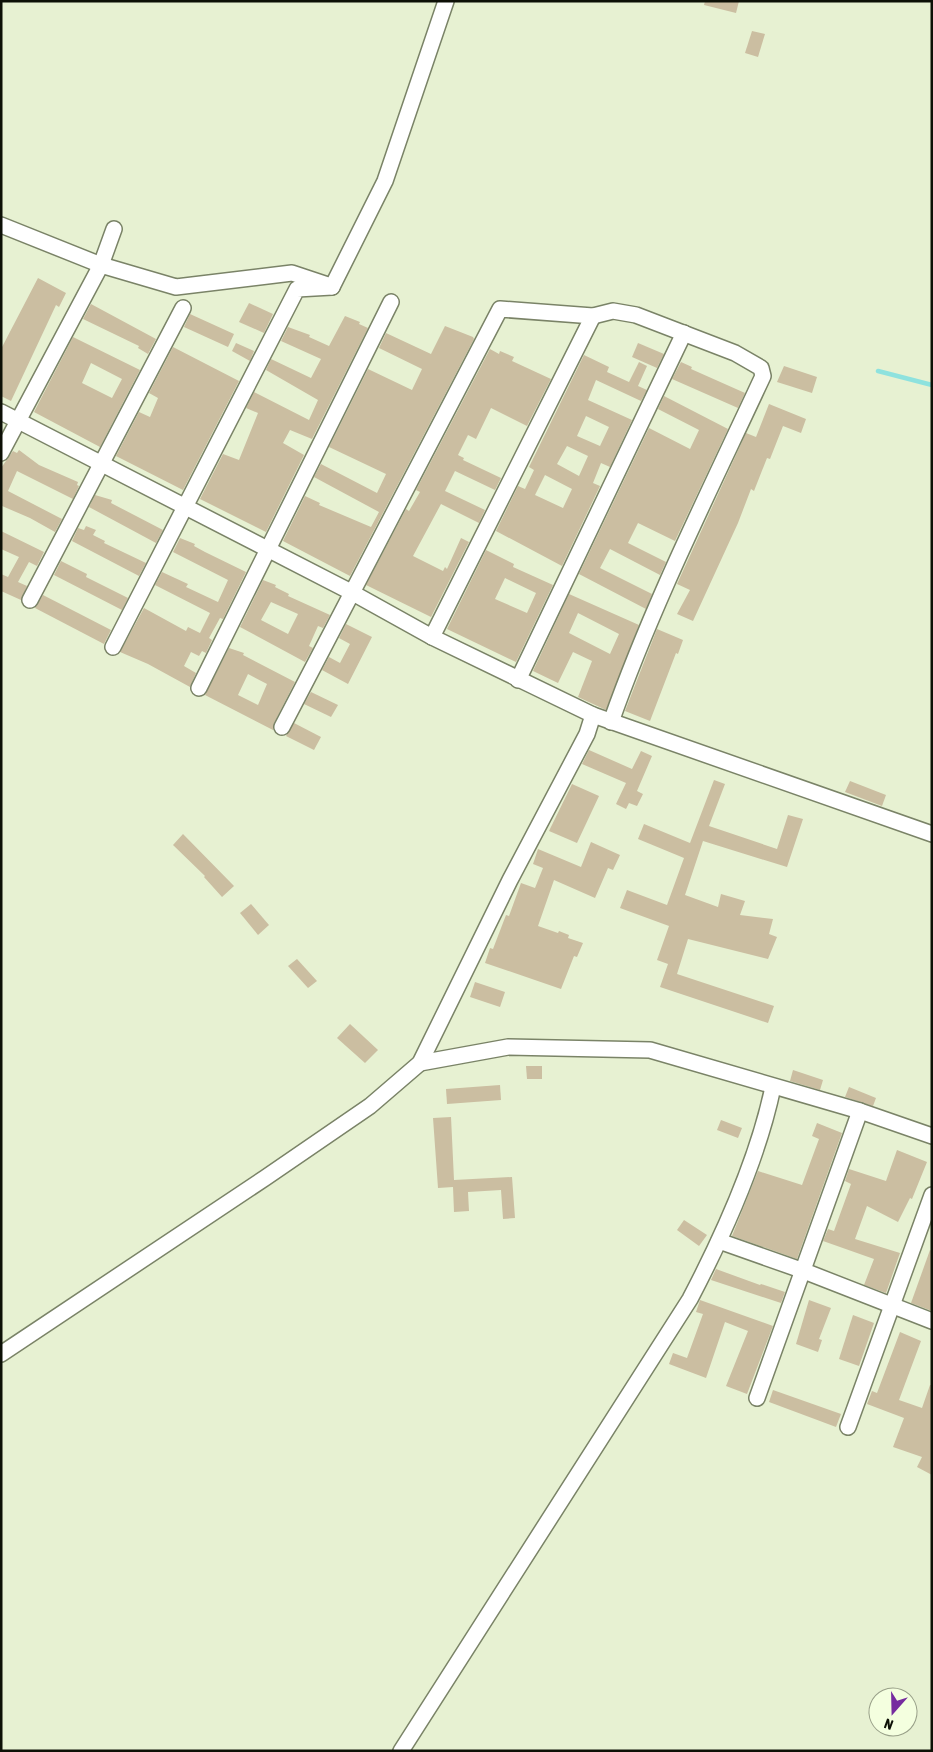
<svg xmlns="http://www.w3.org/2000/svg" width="933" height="1752" font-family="'Asap Condensed',sans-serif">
  <rect width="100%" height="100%" fill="#e7f1d2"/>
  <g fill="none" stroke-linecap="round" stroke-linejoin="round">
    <!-- stream -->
    <polyline stroke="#8ee2de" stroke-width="4.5" points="878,371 932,385"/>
  </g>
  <!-- building -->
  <g fill="#cbbea1" fill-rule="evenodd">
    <polygon points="705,1 739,1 736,13 704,5"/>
    <polygon points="752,31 765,34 758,57 745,53"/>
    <polygon points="38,278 66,293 59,307 56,305 11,401 1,396 1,349"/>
    <polygon points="249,303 273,314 264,333 239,322"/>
    <polygon points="91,304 156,339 148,354 138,348 139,346 83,319"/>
    <polygon points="190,314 234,334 228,347 184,327"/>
    <polygon points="345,316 360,322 359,324 368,328 312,439 290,430 283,443 304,455 266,532 200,499 223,454 239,460 258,413 246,408 254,392 309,420 318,400 266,370 271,359 311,378 321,359 281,341 288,327 310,335 309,337 329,346"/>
    <polygon points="445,326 473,337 474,339 350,576 283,541 305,496 320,503 319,505 371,527 379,512 314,477 321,464 377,493 386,474 329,447 368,369 412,390 422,369 379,348 386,333 431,354"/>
    <path d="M73,337L140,370L100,447L34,412ZM91,363L122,379L112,398L82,383Z"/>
    <polygon points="236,343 254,351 250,361 232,351"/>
    <polygon points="638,343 664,354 657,368 632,357"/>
    <polygon points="173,347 239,381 183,490 116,456 139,412 150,417 158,398 149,393"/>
    <polygon points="490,349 499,354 500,351 514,357 512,361 551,379 527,426 491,408 476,439 468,435 458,455 464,458 463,460 501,478 495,490 455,471 445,491 485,510 479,523 441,504 413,556 443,571 445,567 447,569 461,538 469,542 431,617 366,585 406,509 409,511 420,492 416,490"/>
    <path d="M584,355L609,367L607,372L629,382L639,362L647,366L638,386L647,390L641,401L596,380L588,400L632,420L610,467L601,463L593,483L600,486L562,566L496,531L518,486L525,489L534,470L529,467ZM586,416L609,427L600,446L577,436ZM567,446L588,456L579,476L557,464ZM545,475L572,489L563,508L535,495Z"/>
    <polygon points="681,362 692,367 691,369 745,393 738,408 672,379"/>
    <polygon points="784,366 817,377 812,393 777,382"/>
    <polygon points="664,396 728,429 675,541 638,523 628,543 666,562 660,575 610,549 600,568 652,594 646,609 579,574 649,428 690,449 699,430 658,409"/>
    <polygon points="769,404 806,419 801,433 783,426 770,459 767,458 754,491 751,489 738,523 693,621 677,614 690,590 677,584 746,433 756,437"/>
    <polygon points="19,450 39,465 78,482 77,485 79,486 73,499 17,471 8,491 62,519 55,532 30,518 2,506 1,508 1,468 13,451 17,453"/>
    <polygon points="95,495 112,500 111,503 163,530 156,543 89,507"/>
    <polygon points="86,526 96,530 93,535 105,541 104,543 146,563 139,576 72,541 78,528 84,530"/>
    <polygon points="1,531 44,552 37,566 29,562 18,582 27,586 21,600 1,591 1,574 8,577 19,557 1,549"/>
    <polygon points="180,538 195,544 194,546 205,552 246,572 223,619 220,618 209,638 212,640 206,653 202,651 199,656 191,652 184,666 196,673 190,687 148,664 120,652 144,608 186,631 188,627 200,633 210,613 155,585 162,572 188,584 186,587 218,602 228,580 173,552"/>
    <path d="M486,550L514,564L513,567L553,585L516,662L447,629ZM505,578L536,593L527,613L495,599Z"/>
    <polygon points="61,561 87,574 86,577 128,598 122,610 54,575"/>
    <path d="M263,580L276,585L275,587L289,594L288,596L330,615L323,628L318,626L309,646L313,648L305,662L240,627ZM271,602L298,614L288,634L261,620Z"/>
    <path d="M569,594L639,625L606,710L578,697L592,661L573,652L558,683L533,671ZM578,613L619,634L610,654L569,633Z"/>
    <polygon points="43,595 111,630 104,644 35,608"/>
    <polygon points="346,624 372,637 348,684 322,670 329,657 340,663 350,644 339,638"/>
    <polygon points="657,629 683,640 678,654 676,653 650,721 625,711"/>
    <path d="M229,648L244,653L243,655L295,682L274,723L273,730L205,695ZM248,674L267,684L258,705L238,695Z"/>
    <polygon points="311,692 338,705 331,717 304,704"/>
    <polygon points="294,723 321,737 314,750 286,736"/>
    <polygon points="589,750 632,769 641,751 652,756 637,791 643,794 637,806 629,803 626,809 616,804 626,783 582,764"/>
    <polygon points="714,780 725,784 709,826 777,849 788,815 803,819 787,867 703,841 685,895 718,907 721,894 745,901 740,915 773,919 769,934 777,937 768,959 688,939 677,974 774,1006 768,1023 660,987 668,964 657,960 669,926 620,908 627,890 667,905 684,858 638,839 644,824 690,843"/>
    <polygon points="850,781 886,795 882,806 845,792"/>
    <polygon points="572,784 599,796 577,843 549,831"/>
    <polygon points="183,834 234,886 222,897 204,877 205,876 173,845"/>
    <polygon points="591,842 620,855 613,870 608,868 595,898 554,880 538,926 558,933 559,931 569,935 568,938 583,943 577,957 574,956 561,989 485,963 490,948 493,949 506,915 509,916 521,883 535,888 543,868 533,864 538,849 581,867"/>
    <polygon points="251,904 269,925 258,935 240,913"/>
    <polygon points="297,959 317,981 308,988 288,966"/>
    <polygon points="475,982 505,992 500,1007 470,997"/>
    <polygon points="350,1024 378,1050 365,1063 337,1038"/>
    <polygon points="526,1066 542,1066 542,1079 527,1079"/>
    <polygon points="793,1070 823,1080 820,1090 790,1081"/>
    <polygon points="500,1085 501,1100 447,1104 446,1089"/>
    <polygon points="849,1087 876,1098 873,1106 845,1097"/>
    <polygon points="451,1117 454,1180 512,1177 515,1218 503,1219 501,1190 468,1192 469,1211 454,1212 453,1187 438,1188 433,1118"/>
    <polygon points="721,1120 742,1128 738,1138 717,1130"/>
    <polygon points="817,1123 842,1133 797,1259 732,1236 758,1171 802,1185 819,1139 812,1136"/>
    <polygon points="897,1150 927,1162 912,1199 910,1198 898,1222 867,1206 855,1239 900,1253 886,1293 864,1285 874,1259 823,1241 828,1229 834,1231 851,1184 845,1181 849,1169 886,1181"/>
    <polygon points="684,1220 707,1235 699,1246 677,1230"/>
    <polygon points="930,1250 932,1251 932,1311 911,1303"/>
    <polygon points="716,1269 760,1285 761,1284 785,1292 781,1303 711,1280"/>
    <polygon points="700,1300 773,1326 747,1394 726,1386 748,1331 725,1322 706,1378 669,1364 673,1353 687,1358 703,1314 696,1312"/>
    <polygon points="809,1300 831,1308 819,1339 822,1340 818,1352 796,1344"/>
    <polygon points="853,1315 874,1323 859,1366 839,1359"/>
    <polygon points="900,1332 921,1341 899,1400 922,1408 930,1385 932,1385 932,1475 917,1467 922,1457 893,1447 904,1418 867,1404 872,1391 877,1393"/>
    <polygon points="773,1390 841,1414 836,1427 769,1402"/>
  </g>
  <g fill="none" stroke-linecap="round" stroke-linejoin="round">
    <!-- minor casing -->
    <g stroke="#7a8367" stroke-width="18">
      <g id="minor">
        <polyline points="1,225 101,265 176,287 292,273 328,285"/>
        <polyline points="332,287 385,181 446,1"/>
        <polyline points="1,412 351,592 432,637 593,715 932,834"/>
        <polyline points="1,453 101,265 114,229"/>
        <polyline points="30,600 183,308"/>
        <polyline points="432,637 593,316"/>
        <polyline points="113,647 297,289 332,287"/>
        <polyline points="518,680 684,333"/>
        <polyline points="199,688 391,302"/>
        <path d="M282,727L500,309L593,316L613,311L636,315L735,353L761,368L763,376C710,490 653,603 611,722"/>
        <polyline points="420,1063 508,1047 650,1050 860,1111 932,1136"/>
        <polyline points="719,1241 804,1271 932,1321"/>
        <polyline points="1,1354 265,1178 370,1106 420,1063 510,880 587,734 593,715"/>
        <polyline points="757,1398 860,1111"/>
        <polyline points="848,1427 932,1195"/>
        <path d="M401,1751L690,1299C724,1234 758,1159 773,1087"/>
      </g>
    </g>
    <!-- minor -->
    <use href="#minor" stroke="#fff" stroke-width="15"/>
  </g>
  <!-- border -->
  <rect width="933" height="1752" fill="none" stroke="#0d1006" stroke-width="5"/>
  <!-- north arrow -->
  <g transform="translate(893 1712) rotate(200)"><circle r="24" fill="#f4ffdf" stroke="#989f88"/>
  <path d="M0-4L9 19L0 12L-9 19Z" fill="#762c9f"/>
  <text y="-8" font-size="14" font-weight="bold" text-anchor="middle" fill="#0d1006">N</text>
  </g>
</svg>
